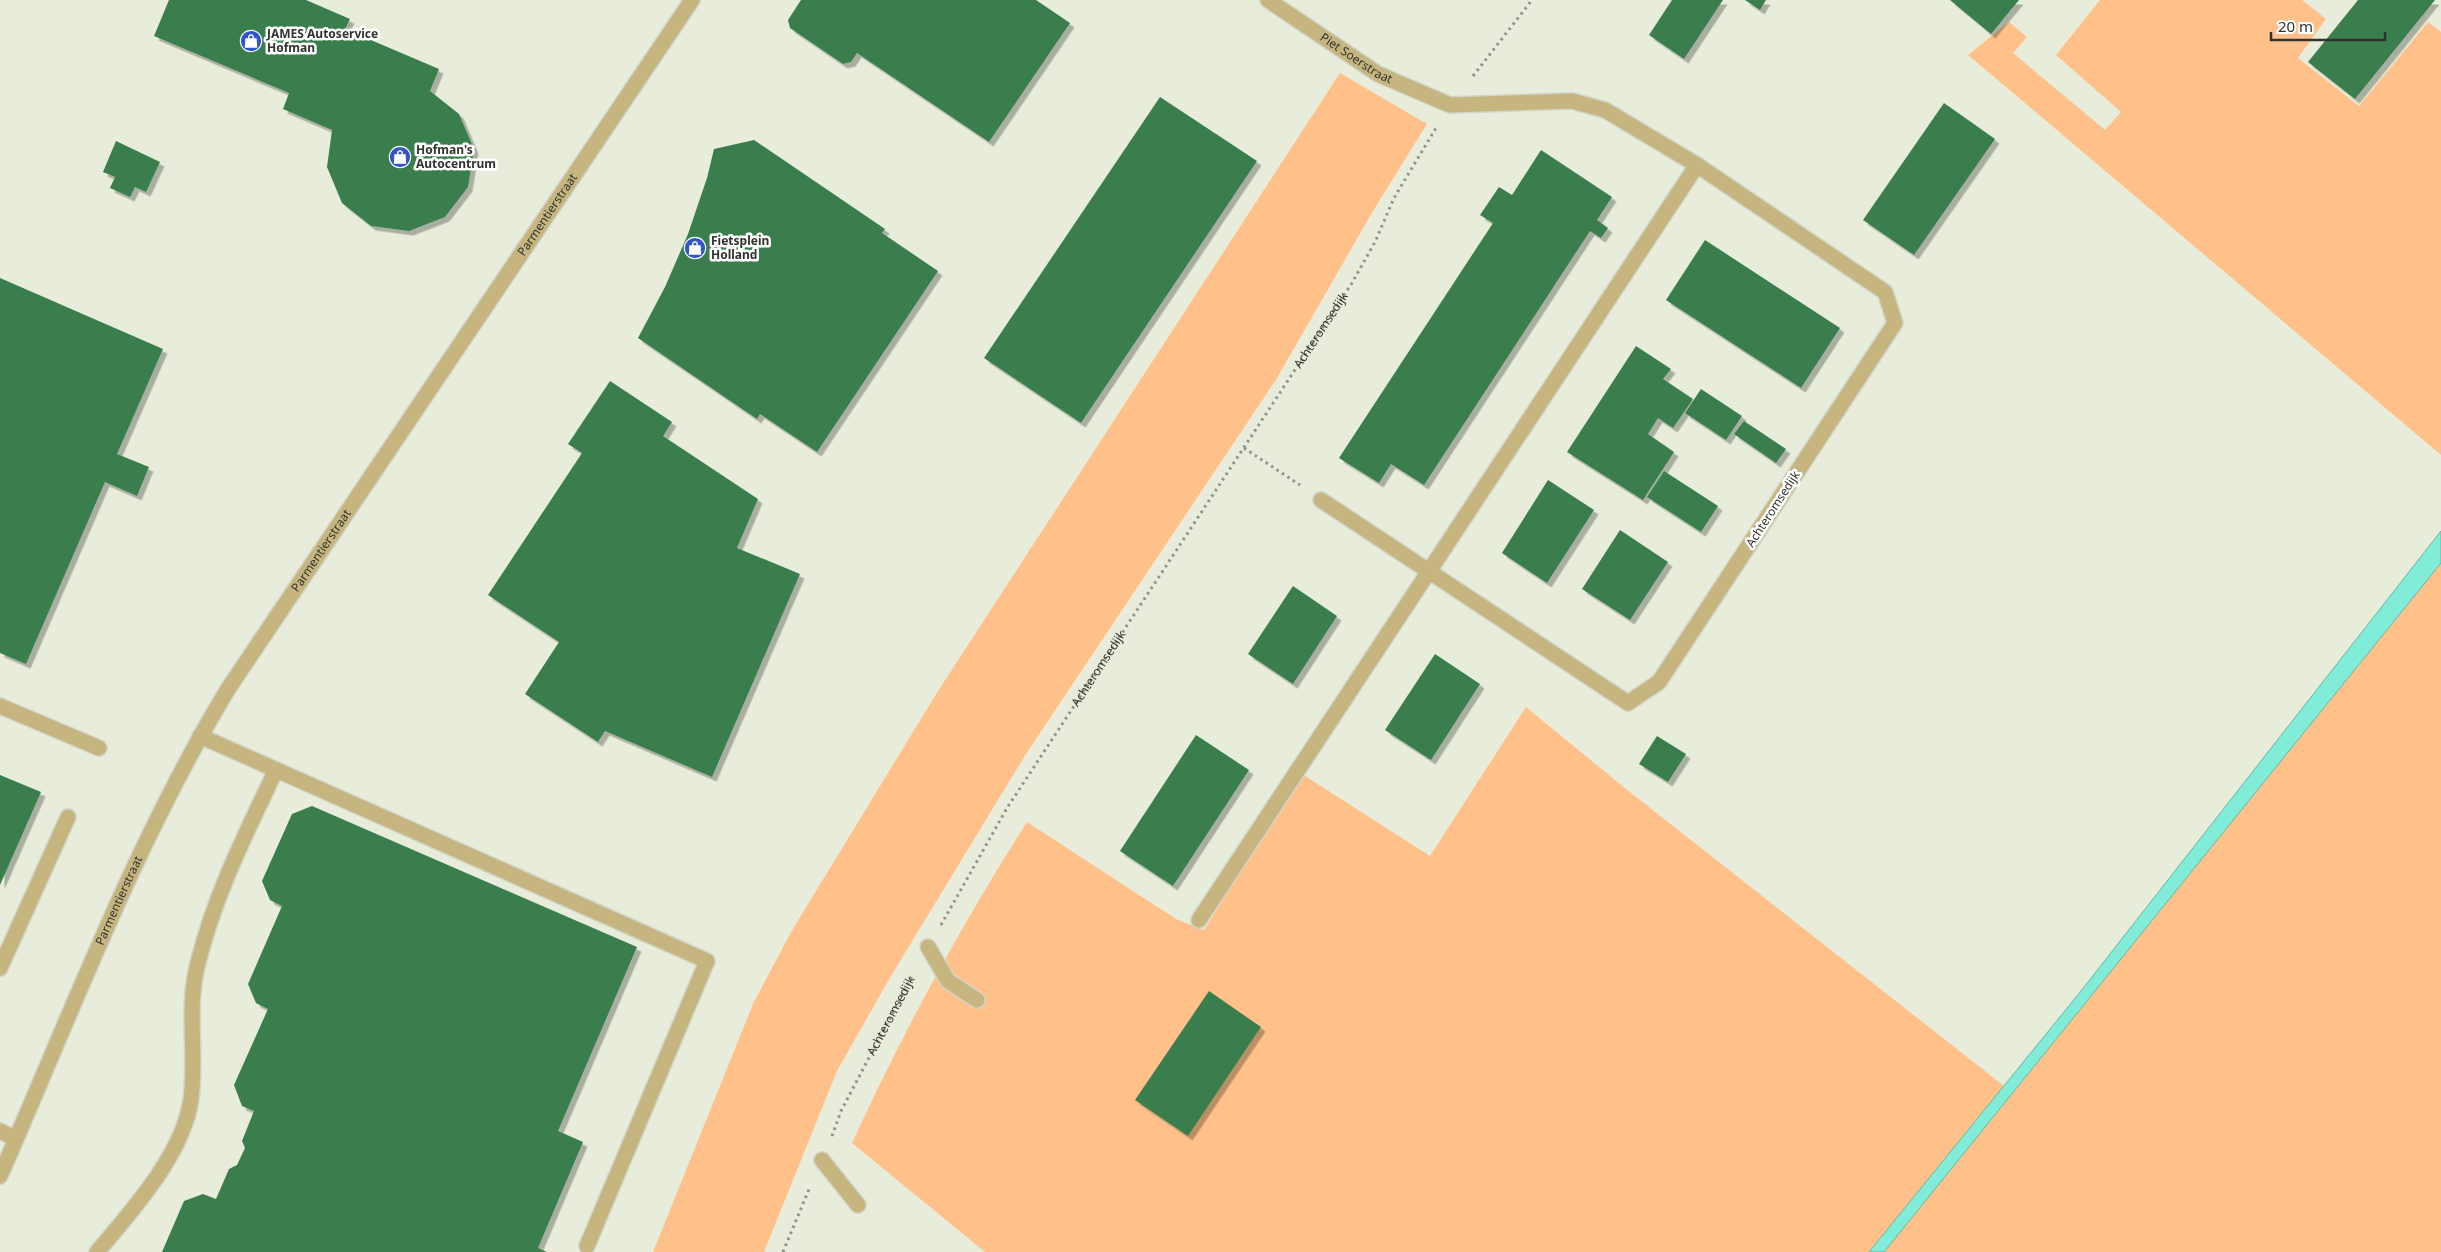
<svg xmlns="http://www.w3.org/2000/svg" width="2441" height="1252" font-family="'Noto Sans',sans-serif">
  <defs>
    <filter id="shadow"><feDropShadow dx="4.5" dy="4.5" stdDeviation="0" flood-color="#0004"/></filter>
  </defs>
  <rect width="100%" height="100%" fill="#f4f8ec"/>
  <!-- built -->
  <rect fill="#e7edda" x="0" y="0" width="2441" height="1252"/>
  <!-- green -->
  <g fill="#ffc189">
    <polygon points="2100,0 2302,0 2326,19 2298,58 2359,106 2428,22 2441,32 2441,455 1968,55 2009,22 2027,37 2013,53 2105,130 2121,112 2056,55"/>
    <polygon points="1340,73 1427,124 1373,211 1277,378 1024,757 891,976 837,1071 764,1252 653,1252 753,1004 791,932 938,691"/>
    <polygon points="2441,563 2441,1252 1884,1252"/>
    <path d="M1526,707L1626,789L2004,1086L1869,1252H985L852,1143C903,1032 961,925 1027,822L1176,919L1204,930L1302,774L1430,856Z"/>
  </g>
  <!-- water -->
  <polygon fill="#81ecd7" stroke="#69b4a4" points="2441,531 2441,563 1884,1252 1869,1252 2081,991"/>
  <!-- building -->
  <g fill="#3a7e4d" filter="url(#shadow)">
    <polygon points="169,0 306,0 350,19 345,29 439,69 430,91 459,114 474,149 468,187 445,217 409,231 371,226 342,203 327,167 332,130 283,109 289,93 154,36"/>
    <polygon points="801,0 1036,0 1070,23 989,142 857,53 851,62 843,64 790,28 788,20"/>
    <polygon points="1672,0 1723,0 1684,59 1649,35"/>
    <polygon points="1745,0 1766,0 1760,10"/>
    <polygon points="1950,0 2019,0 1991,34"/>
    <polygon points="2358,0 2435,0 2355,99 2308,62"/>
    <polygon points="1160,97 1257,161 1081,423 984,358"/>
    <polygon points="1944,103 1995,139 1914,255 1863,220"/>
    <polygon points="754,140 885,229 882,233 938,271 817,452 760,414 757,419 638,338 665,287 688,234 707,178 714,149"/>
    <polygon points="116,141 160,162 146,192 135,187 130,197 110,188 115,177 103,172"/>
    <polygon points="1541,150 1612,197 1597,220 1608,228 1601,238 1590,231 1424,485 1391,464 1379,483 1339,458 1493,223 1480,215 1499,187 1512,195"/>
    <polygon points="1705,240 1840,328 1801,388 1666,300"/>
    <polygon points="0,278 163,349 117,454 149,467 137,496 105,482 26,664 0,653"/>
    <polygon points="1636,346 1671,369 1663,379 1693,399 1673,428 1658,418 1648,434 1674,452 1643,500 1567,452"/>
    <polygon points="610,381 672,422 663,436 758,499 737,548 800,574 712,777 605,731 598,742 525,694 559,642 488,595 582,453 568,444"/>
    <polygon points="1701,389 1742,416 1726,440 1685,413"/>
    <polygon points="1744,421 1786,449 1776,463 1734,434"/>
    <polygon points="1664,471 1718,506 1701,532 1647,497"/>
    <polygon points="1548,480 1594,510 1547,583 1502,553"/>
    <polygon points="1620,530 1668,562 1630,620 1582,589"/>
    <polygon points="1293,586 1337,616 1293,684 1248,654"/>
    <polygon points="1435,654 1480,684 1431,760 1385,730"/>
    <polygon points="1196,735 1249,770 1173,886 1120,851"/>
    <polygon points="1657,736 1686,754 1668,782 1639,764"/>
    <polygon points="0,775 41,792 0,885"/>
    <polygon points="312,806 637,947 558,1131 583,1142 538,1248 547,1252 162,1252 184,1201 203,1194 216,1199 229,1169 237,1165 245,1148 242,1141 254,1111 242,1106 234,1085 268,1009 256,1003 248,984 282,906 270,900 262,881 292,814"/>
    <polygon points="1209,991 1261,1027 1188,1136 1135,1100"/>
  </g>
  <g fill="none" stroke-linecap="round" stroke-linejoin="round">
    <!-- minor casing -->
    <g stroke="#d1d5ca" stroke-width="18">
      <g id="minor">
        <path id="s3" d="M1268,0L1378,74L1450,105L1572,101L1605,110L1697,165L1885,292L1895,323L1659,682L1628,703L1321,500"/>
        <polyline points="0,706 99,748"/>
        <polyline points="200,736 707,961 587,1246"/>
        <polyline points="1199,920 1697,165"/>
        <polyline points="928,947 948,981 977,1000"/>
        <polyline points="0,968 68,817"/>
        <polyline points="0,1131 16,1139"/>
        <polyline points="822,1160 858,1205"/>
        <path id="s4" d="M0,1176C72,1012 135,843 228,689L692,0"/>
        <path d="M97,1252C132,1211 184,1153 191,1099C197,1054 186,1007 198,963C215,894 246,833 276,770"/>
      </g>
    </g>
    <!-- path -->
    <g stroke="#90938b" stroke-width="3" stroke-dasharray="2.5 4" stroke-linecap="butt">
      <polyline points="1473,76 1532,0"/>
      <polyline points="1244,448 1300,485"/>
      <path id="s1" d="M941,925L1007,808L1352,283L1375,242L1394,198L1436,128"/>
      <path id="s2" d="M832,1136L841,1111L912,976"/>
      <polyline points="783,1252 810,1187"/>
    </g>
    <!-- minor -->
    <use href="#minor" stroke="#c6b57f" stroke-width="15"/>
  </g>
  <!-- icons -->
  <defs>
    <g id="shop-disc" transform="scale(1.125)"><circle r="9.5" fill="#3455c6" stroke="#fff"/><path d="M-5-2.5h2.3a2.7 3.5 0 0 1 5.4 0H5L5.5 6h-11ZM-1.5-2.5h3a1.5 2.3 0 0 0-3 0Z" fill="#fff"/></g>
  </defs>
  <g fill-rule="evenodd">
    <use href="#shop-disc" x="251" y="41"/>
    <use href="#shop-disc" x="400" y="157"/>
    <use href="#shop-disc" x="695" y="248"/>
  </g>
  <g text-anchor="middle" stroke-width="5" stroke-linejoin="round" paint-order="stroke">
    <!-- poi labels -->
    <g font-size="12" font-weight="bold" fill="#31332e" stroke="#fff" text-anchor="start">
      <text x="267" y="38">JAMES Autoservice<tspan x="267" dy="14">Hofman</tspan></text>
      <text x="416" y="154">Hofman's<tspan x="416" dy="14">Autocentrum</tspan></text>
      <text x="711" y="245">Fietsplein<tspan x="711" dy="14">Holland</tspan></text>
    </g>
    <!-- street labels -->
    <g font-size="12" fill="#31332e" stroke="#fff">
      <text dy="4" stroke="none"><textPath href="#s3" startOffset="106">Piet Soerstraat</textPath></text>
      <text dy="4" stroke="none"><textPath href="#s4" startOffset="1110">Parmentierstraat</textPath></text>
      <text dy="4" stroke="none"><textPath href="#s1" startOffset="706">Achteromsedijk</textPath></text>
      <text transform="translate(1773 509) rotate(-57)" y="4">Achteromsedijk</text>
      <text dy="4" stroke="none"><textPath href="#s4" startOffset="705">Parmentierstraat</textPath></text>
      <text dy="4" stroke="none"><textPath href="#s1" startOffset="301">Achteromsedijk</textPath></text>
      <text dy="4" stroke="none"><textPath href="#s4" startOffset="300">Parmentierstraat</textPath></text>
      <text dy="4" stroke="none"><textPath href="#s2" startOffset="134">Achteromsedijk</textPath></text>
    </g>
  </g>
  <!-- scale -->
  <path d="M2271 32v8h114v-8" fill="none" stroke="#31332e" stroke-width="2.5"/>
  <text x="2278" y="32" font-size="15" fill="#31332e" stroke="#ffffff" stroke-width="4" paint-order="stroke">20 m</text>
</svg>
